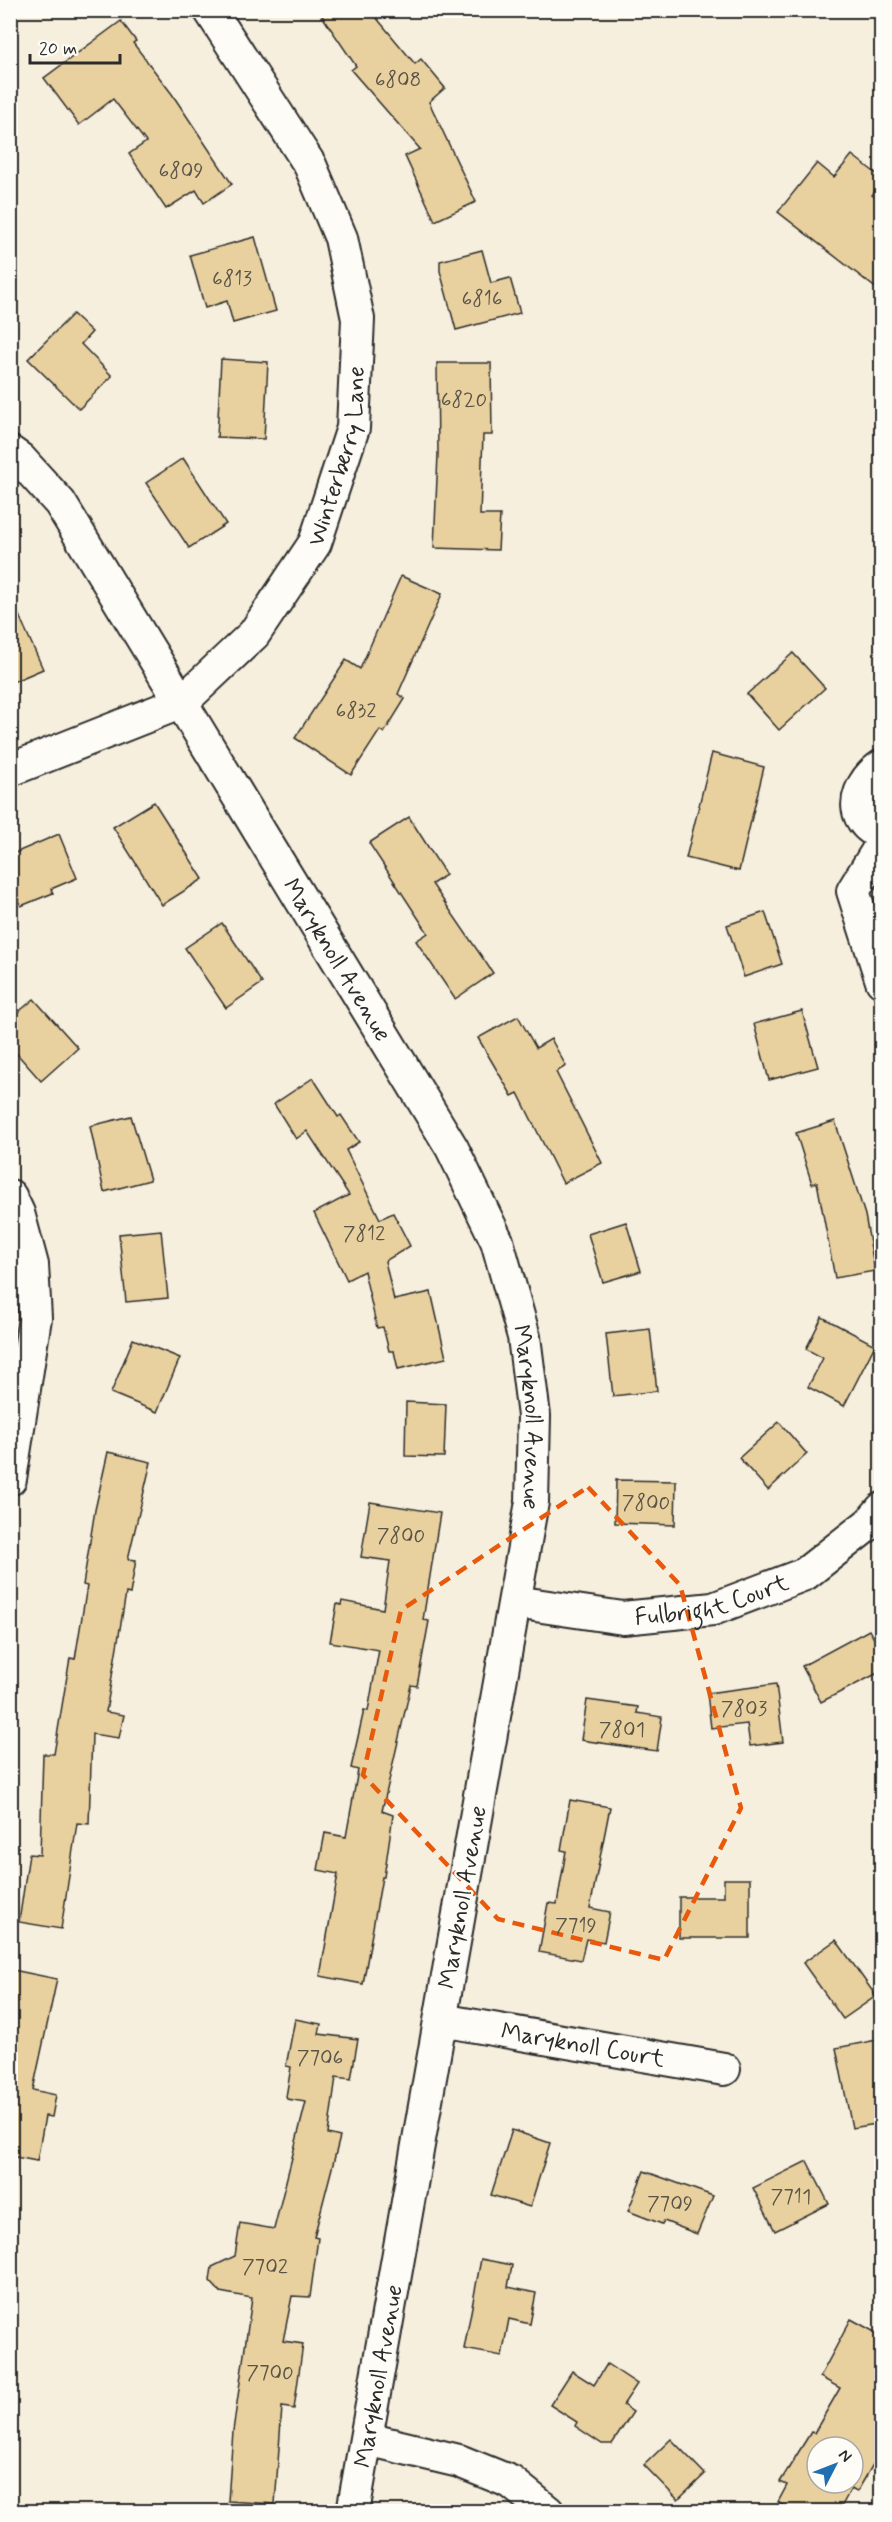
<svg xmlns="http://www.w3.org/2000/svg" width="892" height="2522" font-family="Mynerve,sans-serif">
  <rect width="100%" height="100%" fill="#f7efdd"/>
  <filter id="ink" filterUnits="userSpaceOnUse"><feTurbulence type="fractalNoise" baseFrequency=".0167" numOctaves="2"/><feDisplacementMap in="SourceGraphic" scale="12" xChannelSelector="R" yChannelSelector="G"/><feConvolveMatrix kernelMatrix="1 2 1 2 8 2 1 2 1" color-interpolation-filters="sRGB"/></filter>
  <g filter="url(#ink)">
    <!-- building -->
    <g fill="#e9d19f" stroke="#2b2b2b" stroke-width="1.5" fill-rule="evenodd">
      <polygon points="318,10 370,10 415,64 421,59 445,88 429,102 476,202 435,221 405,156 420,149 351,70 356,66"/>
      <polygon points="121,21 136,41 133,43 172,94 232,184 204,203 196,190 166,209 129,154 146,142 113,99 79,125 44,78"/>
      <polygon points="852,155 882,178 882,183 872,195 882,202 882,293 778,212 817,163 834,177"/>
      <polygon points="255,237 276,311 233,323 227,301 205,308 190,255"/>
      <polygon points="482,250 491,283 510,278 520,313 456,330 440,271 440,261"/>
      <polygon points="73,314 92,332 81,344 112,376 79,409 28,359"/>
      <polygon points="221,359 268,362 264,439 217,437"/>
      <polygon points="437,363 491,363 492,435 483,435 480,515 500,515 498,550 434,548 438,454"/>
      <polygon points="183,458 226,524 189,548 146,483"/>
      <polygon points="401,576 442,594 398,694 405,699 384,733 380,730 351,775 295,738 346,660 360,669"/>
      <polygon points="10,595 43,669 10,683"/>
      <polygon points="793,653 825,688 779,730 747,694"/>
      <polygon points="712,753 764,767 739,871 686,858"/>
      <polygon points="154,802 203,879 162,905 113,827"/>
      <polygon points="409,817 446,875 432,884 493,973 455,999 416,941 428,933 369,843"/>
      <polygon points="59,834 77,878 51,889 53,893 21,906 10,881 10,855"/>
      <polygon points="765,912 782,964 744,977 727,925"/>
      <polygon points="222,923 262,983 226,1008 185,948"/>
      <polygon points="34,999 78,1048 41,1081 10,1046 10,1019"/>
      <polygon points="802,1011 818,1067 769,1080 754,1024"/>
      <polygon points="518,1016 536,1048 551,1039 566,1066 556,1072 602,1163 563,1183 518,1093 512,1096 478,1038"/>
      <polygon points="313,1078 338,1117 341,1115 359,1142 346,1150 380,1219 393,1213 410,1246 385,1261 394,1300 431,1292 446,1358 398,1369 394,1351 389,1351 383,1327 377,1328 364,1271 347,1280 314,1213 349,1195 307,1131 296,1139 274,1104"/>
      <polygon points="131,1116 150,1180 104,1192 90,1126"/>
      <polygon points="835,1121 865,1215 875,1271 835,1278 817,1182 812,1184 796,1133"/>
      <polygon points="626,1222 641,1271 603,1282 588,1234"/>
      <polygon points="161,1230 168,1298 126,1302 119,1234"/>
      <polygon points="822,1317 875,1345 844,1406 808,1387 823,1358 806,1349"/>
      <polygon points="650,1329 657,1391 613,1396 606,1334"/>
      <polygon points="133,1339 180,1358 157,1412 111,1393"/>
      <polygon points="406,1402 446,1404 444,1457 405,1456"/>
      <polygon points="779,1422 807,1454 768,1490 739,1458"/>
      <polygon points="108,1452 151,1462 128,1559 136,1560 130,1594 126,1593 106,1712 124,1715 119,1738 92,1734 89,1824 77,1823 61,1929 19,1922 29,1854 40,1855 43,1754 54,1754 70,1658 75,1659 87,1586 83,1585 95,1510"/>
      <polygon points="616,1480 676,1481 675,1525 615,1523"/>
      <polygon points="370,1502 440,1513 423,1620 429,1621 417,1686 411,1685 382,1811 393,1815 384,1877 382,1877 363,1984 320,1976 338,1874 318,1870 325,1833 346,1837 358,1770 351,1768 364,1710 368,1711 379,1650 330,1642 337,1604 341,1605 342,1601 383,1609 390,1561 361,1557"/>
      <polygon points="869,1630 882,1653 882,1671 821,1702 802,1666"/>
      <polygon points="776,1684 783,1742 750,1746 747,1724 711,1728 707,1693"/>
      <polygon points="587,1700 638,1707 637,1713 662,1717 657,1751 581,1740"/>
      <polygon points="570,1800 610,1807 590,1908 610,1912 604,1942 586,1939 581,1960 539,1952 548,1903 557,1904 566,1851 561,1850"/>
      <polygon points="724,1879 750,1879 750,1938 679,1938 679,1897 724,1897"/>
      <polygon points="836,1940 876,1996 843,2019 803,1963"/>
      <polygon points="13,1970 57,1979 33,2090 56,2095 52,2117 45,2116 37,2161 10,2156 10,1982"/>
      <polygon points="295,2019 321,2024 319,2034 358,2039 351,2079 336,2077 328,2134 340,2137 314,2237 318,2238 310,2297 292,2296 283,2341 303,2344 294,2409 282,2407 275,2504 228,2501 233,2431 252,2298 220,2292 210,2281 212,2267 235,2256 240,2223 274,2229 306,2102 287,2099 286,2097 291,2067 286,2066"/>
      <polygon points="882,2039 882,2123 852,2128 836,2048"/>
      <polygon points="512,2130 550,2143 530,2207 491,2195"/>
      <polygon points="807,2161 829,2204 775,2231 753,2188"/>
      <polygon points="644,2171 713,2196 697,2234 664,2221 662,2224 628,2211"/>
      <polygon points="481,2259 512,2265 508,2287 536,2293 530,2324 509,2319 502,2356 464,2349"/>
      <path d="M851,2319L882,2336V2449L857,2492L851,2489L839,2511H794L778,2502L787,2485L780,2482L811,2432L814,2433L840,2388L820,2377ZM817,2447H853V2483H817Z"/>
      <polygon points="607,2364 637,2384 623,2405 633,2412 612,2444 602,2444 575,2426 577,2422 550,2405 572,2371 594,2385"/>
      <polygon points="671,2439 705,2474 678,2500 644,2465"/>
    </g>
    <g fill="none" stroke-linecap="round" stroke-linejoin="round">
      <!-- minor casing -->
      <g stroke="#2b2b2b" stroke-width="36">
        <g id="minor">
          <path id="s1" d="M10,452L20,459L60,503L452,1148L497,1241L524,1337L534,1416L532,1502L353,2512"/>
          <path d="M882,766C864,778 848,805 866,824C870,829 877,832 882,836"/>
          <path id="s2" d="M10,770L182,702L254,634L315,543L353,428L358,319L341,238L310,165L210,10"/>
          <polyline points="882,844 853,891 882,981"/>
          <polyline points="10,1196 18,1213 32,1265 35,1318 10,1479"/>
          <path id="s3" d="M515,1602L623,1618L713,1609L805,1574L870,1523L882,1509"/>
          <path id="s4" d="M441,2020L724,2069"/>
          <polyline points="367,2439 459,2461 511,2482 548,2512"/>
        </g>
      </g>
      <!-- minor -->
      <use href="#minor" stroke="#fdfcf7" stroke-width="32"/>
    </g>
  </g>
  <!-- marked area -->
  <path fill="none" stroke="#e8590c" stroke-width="4.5" stroke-dasharray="12 8" stroke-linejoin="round" d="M588,1487L680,1585L741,1808L664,1960L498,1919L363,1775L401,1610Z"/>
  <g text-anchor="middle" stroke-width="4.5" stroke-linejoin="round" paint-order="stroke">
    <!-- number labels -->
    <g font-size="21" fill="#5a5448">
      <text x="398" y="86">6808</text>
      <text x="181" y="177">6809</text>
      <text x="232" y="285">6813</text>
      <text x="482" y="305">6816</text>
      <text x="464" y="406">6820</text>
      <text x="356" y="717">6832</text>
      <text x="364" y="1240">7812</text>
      <text x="646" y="1509">7800</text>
      <text x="401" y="1542">7800</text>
      <text x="744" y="1715">7803</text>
      <text x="622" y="1736">7801</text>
      <text x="576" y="1932">7719</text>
      <text x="320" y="2064">7706</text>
      <text x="791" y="2203">7711</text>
      <text x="670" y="2210">7709</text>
      <text x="265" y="2273">7702</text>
      <text x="270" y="2379">7700</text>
    </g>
    <!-- street labels -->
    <g font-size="24" fill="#2b2b2b" stroke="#fdfcf7">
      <text dy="8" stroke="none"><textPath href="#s2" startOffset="484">Winterberry Lane</textPath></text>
      <text dy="8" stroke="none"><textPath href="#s1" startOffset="606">Maryknoll Avenue</textPath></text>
      <text dy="8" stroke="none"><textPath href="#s1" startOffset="1110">Maryknoll Avenue</textPath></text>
      <text dy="8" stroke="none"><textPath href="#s3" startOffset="200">Fulbright Court</textPath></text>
      <text transform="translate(462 1897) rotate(-80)" y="8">Maryknoll Avenue</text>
      <text dy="8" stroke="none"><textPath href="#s4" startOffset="144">Maryknoll Court</textPath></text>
      <text transform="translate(378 2376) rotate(-80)" y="8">Maryknoll Avenue</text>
    </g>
  </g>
  <!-- margin -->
  <rect width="892" height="2522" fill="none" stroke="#fdfcf7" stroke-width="36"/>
  <rect x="18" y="18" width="856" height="2486" fill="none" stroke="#2b2b2b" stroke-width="2" filter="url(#ink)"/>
  <!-- north arrow -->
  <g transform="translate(835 2465) rotate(48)"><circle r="28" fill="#fdfcf7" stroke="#a9a8a5" stroke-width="1.5"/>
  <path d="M0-4.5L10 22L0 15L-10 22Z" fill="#1f6fb2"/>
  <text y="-9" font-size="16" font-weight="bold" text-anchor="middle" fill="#2b2b2b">N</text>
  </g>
  <!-- scale -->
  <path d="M30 54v9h90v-9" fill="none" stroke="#2b2b2b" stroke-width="3"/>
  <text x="39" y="54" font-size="18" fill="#2b2b2b" stroke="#fdfcf7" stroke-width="4.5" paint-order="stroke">20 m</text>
</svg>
